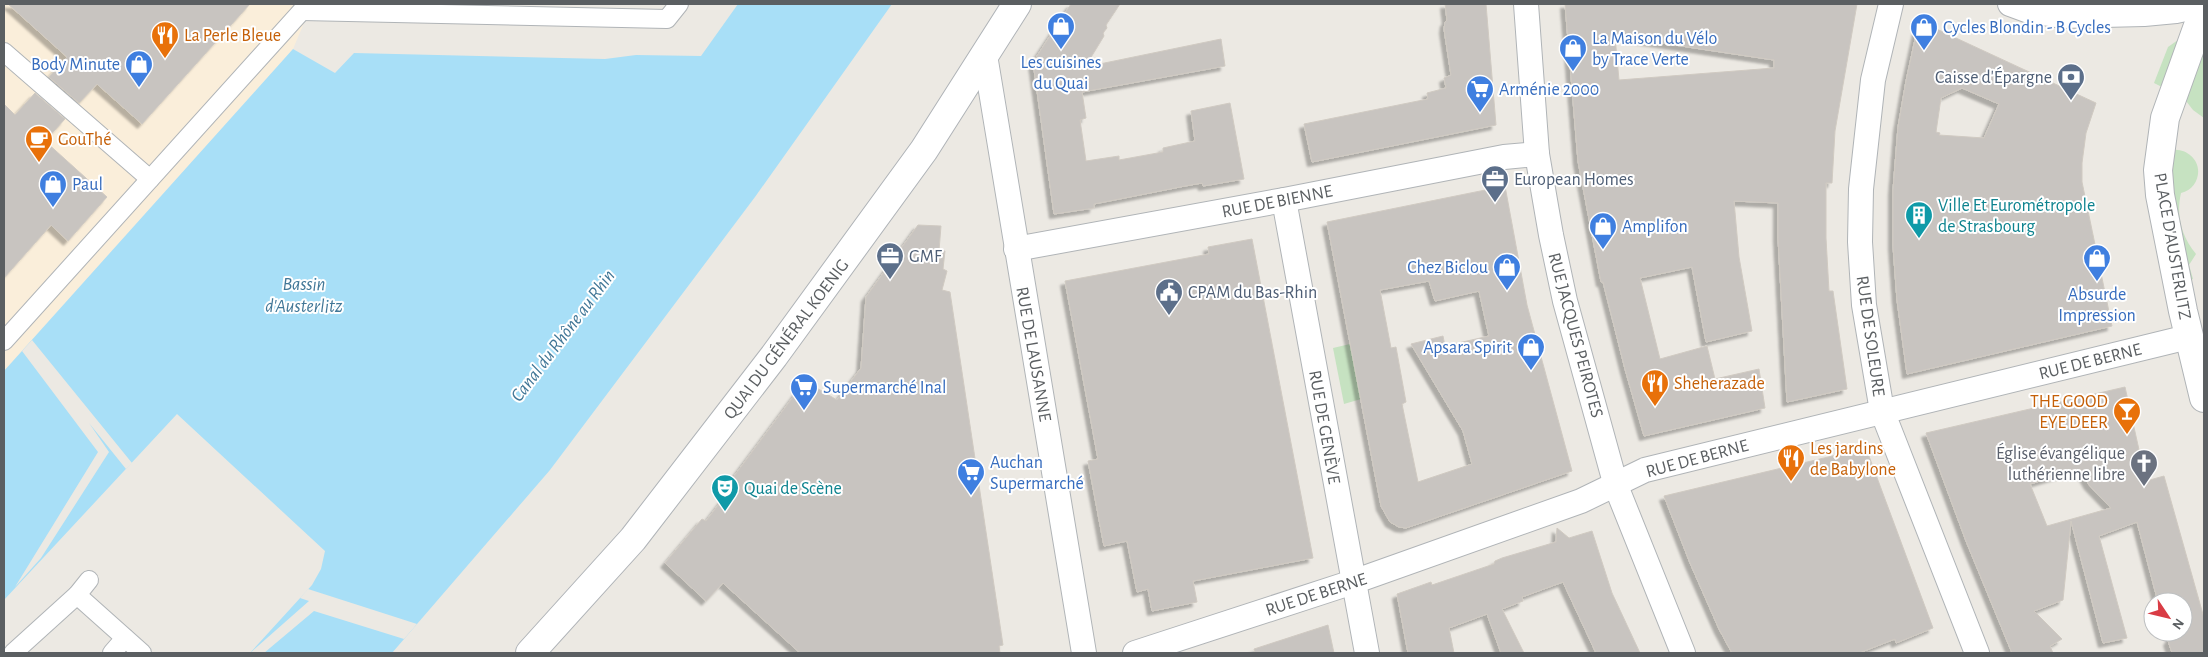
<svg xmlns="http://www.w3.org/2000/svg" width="2208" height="657" font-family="'Alegreya Sans',sans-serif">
  <defs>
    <filter id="shadow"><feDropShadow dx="-4.5" dy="4.5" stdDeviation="1" flood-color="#0004"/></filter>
  </defs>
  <rect width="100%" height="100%" fill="#ece9e3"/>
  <!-- commercial -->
  <polygon fill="#faeeda" points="4,4 312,4 293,49 4,371"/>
  <!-- green -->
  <g fill="#c6e2c1">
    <polygon points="2204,9 2204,118 2193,110 2183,97"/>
    <polygon points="2178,40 2164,88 2154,83 2168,47"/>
    <path d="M2172,149C2177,150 2183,150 2187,153C2205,163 2200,189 2181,193C2176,215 2181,236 2196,254L2189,265L2193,279L2189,280L2160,195Z"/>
    <polygon points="1350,344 1361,399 1344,404 1333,348"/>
  </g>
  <!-- water -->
  <polygon fill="#a8dff7" points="738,4 892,4 755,197 550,470 392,653 250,653 312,585 321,569 325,551 177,414 4,600 4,371 293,49 335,73 354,53 605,59 636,55 701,56"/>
  <!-- pier -->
  <g fill="#ece9e3">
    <polygon points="32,340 132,463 126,469 89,423 109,452 41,558 15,587 98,452 22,351"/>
    <polygon points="308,589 417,624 404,639 314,611 264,653 250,653 309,601 300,598"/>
  </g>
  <!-- building -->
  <g fill="#c8c4c0" stroke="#d0cac2" fill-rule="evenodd" filter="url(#shadow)">
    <polygon points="8,4 250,4 142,124 97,84 79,103 49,77 67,57"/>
    <polygon points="1071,4 1120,4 1106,25 1107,28 1103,33 1104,36 1085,67 1221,39 1225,66 1082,92 1086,118 1080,120 1086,161 1119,156 1119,160 1163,152 1163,148 1195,141 1191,111 1230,103 1244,179 1203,186 1202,183 1185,186 1094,204 1094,208 1054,214 1033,62"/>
    <polygon points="1445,4 1486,4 1496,125 1312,162 1304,124 1428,99 1427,93 1446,88 1444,78 1451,75 1444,29 1445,22 1447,20"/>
    <path d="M1565,4H1857L1835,131L1832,183H1826V238L1829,291H1833L1847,389L1787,402L1778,238V203L1734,201L1739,257L1752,331L1706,342L1692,267L1640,278L1660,359L1707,346L1715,379L1759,369L1765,408L1644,436L1625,369L1603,282H1601L1578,161ZM1615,36L1774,60V68L1619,80Z"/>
    <path d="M1928,25L2096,103L2086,133L2082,163V182L2112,326L1907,374L1897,300L1893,246V190L1898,127L1906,81L1917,30ZM1962,88L1999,104L1984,138L1939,135L1940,133L1936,132L1941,98Z"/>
    <polygon points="35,93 65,119 45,141 107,197 68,241 51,225 4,278 4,104 15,115"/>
    <path d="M1505,186L1527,305L1572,471L1406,528L1399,527L1390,522L1381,506L1327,222ZM1429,281L1435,301L1479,291L1489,336L1445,346L1443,336L1411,344L1463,431L1472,464L1418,482L1402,404L1406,402L1396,347L1391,348L1380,290Z"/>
    <polygon points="918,225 941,226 939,251 945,251 943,269 947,271 942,290 950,292 1003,645 999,646 1000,653 800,653 723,583 706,601 665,563 702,519 706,521 726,495 723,491 805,381 837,400 861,368 866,297"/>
    <polygon points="1252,239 1313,558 1193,581 1197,602 1152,611 1148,589 1137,592 1127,541 1104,546 1088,461 1098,459 1065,281 1209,254 1208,247"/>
    <path d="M2125,387L2146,481L2164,476L2204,618V653H2172L2168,641L2171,637L2169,632H2183V602H2158L2137,522L2099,536L2127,638L2103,643L2071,521L2063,600L2034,611L2062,639L2050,646L2053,653H2012L1966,541L1926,433ZM2080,469L2089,485L2111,508L2047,526L2030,484Z"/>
    <polygon points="1866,448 1933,628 1896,643 1895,639 1859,653 1732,653 1719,629 1690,563 1664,496"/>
    <polygon points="1557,528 1569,538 1592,531 1612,593 1640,653 1596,653 1563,582 1522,597 1523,601 1502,609 1524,653 1501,653 1487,614 1449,628 1454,653 1408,653 1397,594 1431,582 1432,585 1494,564 1495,561 1502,558 1556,542"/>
    <polygon points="1328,625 1334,653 1255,653 1254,649"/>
  </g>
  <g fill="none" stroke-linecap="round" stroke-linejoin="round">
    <!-- pedestrian casing -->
    <g stroke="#b0b4b7" stroke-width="20">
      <g id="pedestrian">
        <polyline points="302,11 667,19 679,4"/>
        <polyline points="4,52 150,179"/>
        <polyline points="4,341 308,4"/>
        <polyline points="77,595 89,580"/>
        <polyline points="13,653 77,595 142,653"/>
        <polyline points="112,653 125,638"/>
      </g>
    </g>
    <!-- minor casing -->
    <g stroke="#b0b4b7" stroke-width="26">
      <g id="minor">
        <polyline points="1526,4 1537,154 1551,235 1565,301 1616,486 1683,653"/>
        <polyline points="1891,4 1873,80 1861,189 1860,242 1864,305 1882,411 1977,653"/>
        <polyline points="2010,4 2029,11 2062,16 2144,14 2176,11 2204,5"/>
        <polyline points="985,55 1084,653"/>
        <polyline points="1284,200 1367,653"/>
        <polyline points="1016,249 1284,200 1504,157 1537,154"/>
        <polyline points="1135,653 1353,582 1581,501 1645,470 2188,337"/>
      </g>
    </g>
    <!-- tertiary casing -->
    <g stroke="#b0b4b7" stroke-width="30">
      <polyline id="tertiary" points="2204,9 2165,118 2158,170 2160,195 2183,311 2204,398"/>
    </g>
    <!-- secondary casing -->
    <g stroke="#afb3b7" stroke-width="30">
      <polyline id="secondary" points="530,653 633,539 774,356 924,150 1017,4"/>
    </g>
    <!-- pedestrian -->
    <use href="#pedestrian" stroke="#fff" stroke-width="18"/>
    <!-- minor -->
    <use href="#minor" stroke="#fff" stroke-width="24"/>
    <!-- tertiary -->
    <use href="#tertiary" stroke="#fff" stroke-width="28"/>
    <!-- secondary -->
    <use href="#secondary" stroke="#fff" stroke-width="28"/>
  </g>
  <!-- icons -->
  <defs>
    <g id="shop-pin" transform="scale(1.4375)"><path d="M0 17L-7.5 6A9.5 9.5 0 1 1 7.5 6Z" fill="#3f7fe0" stroke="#fff"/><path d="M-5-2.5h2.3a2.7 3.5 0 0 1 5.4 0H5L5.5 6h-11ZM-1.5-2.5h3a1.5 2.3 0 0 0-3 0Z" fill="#fff"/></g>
    <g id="restaurant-pin" transform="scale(1.4375)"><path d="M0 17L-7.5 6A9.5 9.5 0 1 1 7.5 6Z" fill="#e8710a" stroke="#fff"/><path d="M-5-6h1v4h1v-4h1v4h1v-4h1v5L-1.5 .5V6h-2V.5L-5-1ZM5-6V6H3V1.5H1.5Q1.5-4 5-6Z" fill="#fff"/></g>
    <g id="bank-pin" transform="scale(1.4375)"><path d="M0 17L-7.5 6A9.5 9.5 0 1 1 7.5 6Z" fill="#5c6f8a" stroke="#fff"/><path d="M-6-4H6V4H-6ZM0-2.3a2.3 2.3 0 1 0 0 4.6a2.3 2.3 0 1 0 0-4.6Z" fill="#fff"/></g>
    <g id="supermarket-pin" transform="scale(1.4375)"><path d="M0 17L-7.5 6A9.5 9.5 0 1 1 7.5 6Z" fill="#3f7fe0" stroke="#fff"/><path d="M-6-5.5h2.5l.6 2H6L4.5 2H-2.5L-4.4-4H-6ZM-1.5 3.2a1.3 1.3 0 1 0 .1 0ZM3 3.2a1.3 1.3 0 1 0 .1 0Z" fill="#fff"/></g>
    <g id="cafe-pin" transform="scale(1.4375)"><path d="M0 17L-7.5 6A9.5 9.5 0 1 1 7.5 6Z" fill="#e8710a" stroke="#fff"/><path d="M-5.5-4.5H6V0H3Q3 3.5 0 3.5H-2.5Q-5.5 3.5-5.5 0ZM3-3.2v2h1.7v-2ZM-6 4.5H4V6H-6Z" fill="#fff"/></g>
    <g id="office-pin" transform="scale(1.4375)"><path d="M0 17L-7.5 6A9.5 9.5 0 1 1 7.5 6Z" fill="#5c6f8a" stroke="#fff"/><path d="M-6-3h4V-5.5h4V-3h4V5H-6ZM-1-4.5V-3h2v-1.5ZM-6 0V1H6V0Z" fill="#fff"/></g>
    <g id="building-pin" transform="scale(1.4375)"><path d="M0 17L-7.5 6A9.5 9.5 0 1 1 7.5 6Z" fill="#0f9aa8" stroke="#fff"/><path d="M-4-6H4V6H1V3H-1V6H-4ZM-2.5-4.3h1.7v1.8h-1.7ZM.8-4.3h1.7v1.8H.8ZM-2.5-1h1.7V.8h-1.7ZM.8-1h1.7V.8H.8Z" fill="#fff"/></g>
    <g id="civic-pin" transform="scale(1.4375)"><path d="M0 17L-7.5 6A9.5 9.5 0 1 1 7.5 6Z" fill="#5c6f8a" stroke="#fff"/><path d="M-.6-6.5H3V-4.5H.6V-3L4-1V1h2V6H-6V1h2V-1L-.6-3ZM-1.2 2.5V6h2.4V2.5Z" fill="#fff"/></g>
    <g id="bar-pin" transform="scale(1.4375)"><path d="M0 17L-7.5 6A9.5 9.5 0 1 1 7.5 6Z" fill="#e8710a" stroke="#fff"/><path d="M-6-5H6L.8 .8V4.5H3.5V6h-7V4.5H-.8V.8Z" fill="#fff"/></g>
    <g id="church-pin" transform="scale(1.4375)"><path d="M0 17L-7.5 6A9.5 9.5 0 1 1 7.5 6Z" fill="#6b7280" stroke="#fff"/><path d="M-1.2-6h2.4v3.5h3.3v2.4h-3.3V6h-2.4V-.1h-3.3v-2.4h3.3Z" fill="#fff"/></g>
    <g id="theatre-pin" transform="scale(1.4375)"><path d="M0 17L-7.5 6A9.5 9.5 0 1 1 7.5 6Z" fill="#0f9aa8" stroke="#fff"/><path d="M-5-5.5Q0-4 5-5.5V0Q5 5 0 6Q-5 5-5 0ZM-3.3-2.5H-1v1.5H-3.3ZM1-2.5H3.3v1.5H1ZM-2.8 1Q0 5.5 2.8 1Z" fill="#fff"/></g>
  </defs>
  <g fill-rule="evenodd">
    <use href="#shop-pin" x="1061" y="26"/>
    <use href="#shop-pin" x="1924" y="27"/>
    <use href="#restaurant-pin" x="165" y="35"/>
    <use href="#shop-pin" x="1573" y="48"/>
    <use href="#shop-pin" x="139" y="64"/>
    <use href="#bank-pin" x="2071" y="77"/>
    <use href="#supermarket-pin" x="1480" y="89"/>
    <use href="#cafe-pin" x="39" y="139"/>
    <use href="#office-pin" x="1495" y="179"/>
    <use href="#shop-pin" x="53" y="184"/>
    <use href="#building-pin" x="1919" y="215"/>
    <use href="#shop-pin" x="1603" y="226"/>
    <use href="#office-pin" x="890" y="256"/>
    <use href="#shop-pin" x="2097" y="258"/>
    <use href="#shop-pin" x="1507" y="267"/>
    <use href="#civic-pin" x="1169" y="292"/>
    <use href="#shop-pin" x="1531" y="347"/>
    <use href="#restaurant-pin" x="1655" y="383"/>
    <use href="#supermarket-pin" x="804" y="387"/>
    <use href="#bar-pin" x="2127" y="411"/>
    <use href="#restaurant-pin" x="1791" y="458"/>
    <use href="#church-pin" x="2144" y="463"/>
    <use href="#supermarket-pin" x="971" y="472"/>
    <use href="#theatre-pin" x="725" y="488"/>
  </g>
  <g text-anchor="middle" stroke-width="4" stroke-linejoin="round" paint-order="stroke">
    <!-- shop labels -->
    <g font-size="18" fill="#366cbe" stroke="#fff" text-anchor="start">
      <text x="1943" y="33">Cycles Blondin - B Cycles</text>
      <text x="1592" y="44">La Maison du Vélo<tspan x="1592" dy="21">by Trace Verte</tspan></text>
      <text x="1061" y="68" text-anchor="middle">Les cuisines<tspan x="1061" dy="21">du Quai</tspan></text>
      <text x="120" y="70" text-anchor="end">Body Minute</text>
      <text x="1499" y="95">Arménie 2000</text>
      <text x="72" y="190">Paul</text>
      <text x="1622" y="232">Amplifon</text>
      <text x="1488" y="273" text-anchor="end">Chez Biclou</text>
      <text x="2097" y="300" text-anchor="middle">Absurde<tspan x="2097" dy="21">Impression</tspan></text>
      <text x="1512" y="353" text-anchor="end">Apsara Spirit</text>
      <text x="823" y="393">Supermarché Inal</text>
      <text x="990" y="468">Auchan<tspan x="990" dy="21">Supermarché</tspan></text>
    </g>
    <!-- food labels -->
    <g font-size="18" fill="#c56008" stroke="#fff" text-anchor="start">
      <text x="184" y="41">La Perle Bleue</text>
      <text x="58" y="145">GouThé</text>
      <text x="1674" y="389">Sheherazade</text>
      <text x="2108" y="407" text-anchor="end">THE GOOD<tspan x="2108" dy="21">EYE DEER</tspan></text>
      <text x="1810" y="454">Les jardins<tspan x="1810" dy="21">de Babylone</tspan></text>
    </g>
    <!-- service labels -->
    <g font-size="18" fill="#4e5e75" stroke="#fff" text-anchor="start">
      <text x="2052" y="83" text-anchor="end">Caisse d'Épargne</text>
      <text x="1514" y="185">European Homes</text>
      <text x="909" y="262">GMF</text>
      <text x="1188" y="298">CPAM du Bas-Rhin</text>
    </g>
    <!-- street labels -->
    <g font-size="18" fill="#5b5f62" stroke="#fff">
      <text transform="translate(1277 201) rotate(-11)" y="6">RUE DE BIENNE</text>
      <text transform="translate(2173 246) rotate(80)" y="6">PLACE D'AUSTERLITZ</text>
      <text transform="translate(1576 335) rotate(75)" y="6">RUE JACQUES PEIROTES</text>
      <text transform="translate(1871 336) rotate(82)" y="6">RUE DE SOLEURE</text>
      <text transform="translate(786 339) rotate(-53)" y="6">QUAI DU GÉNÉRAL KOENIG</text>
      <text transform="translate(1034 354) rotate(80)" y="6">RUE DE LAUSANNE</text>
      <text transform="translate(2090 361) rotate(-14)" y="6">RUE DE BERNE</text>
      <text transform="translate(1325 427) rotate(80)" y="6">RUE DE GENÈVE</text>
      <text transform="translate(1697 458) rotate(-15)" y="6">RUE DE BERNE</text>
      <text transform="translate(1316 594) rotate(-18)" y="6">RUE DE BERNE</text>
    </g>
    <!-- culture labels -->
    <g font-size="18" fill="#0d838f" stroke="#fff" text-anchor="start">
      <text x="1938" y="211">Ville Et Eurométropole<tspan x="1938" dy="21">de Strasbourg</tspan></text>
      <text x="744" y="494">Quai de Scène</text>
    </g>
    <!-- worship labels -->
    <g font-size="18" fill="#5b616d" stroke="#fff" text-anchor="end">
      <text x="2125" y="459">Église évangélique<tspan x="2125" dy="21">luthérienne libre</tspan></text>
    </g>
    <!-- water labels -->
    <g font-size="19" font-style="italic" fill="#417797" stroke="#fff">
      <text x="304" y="290">Bassin<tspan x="304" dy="22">d'Austerlitz</tspan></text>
      <text transform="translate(562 335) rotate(-53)" y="7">Canal du Rhône au Rhin</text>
    </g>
  </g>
  <!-- border -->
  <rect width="2208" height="657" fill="none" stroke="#5b5f62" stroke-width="10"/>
  <!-- north arrow -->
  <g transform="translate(2168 617) rotate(125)"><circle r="24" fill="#ffffff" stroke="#bdbfc0"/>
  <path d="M0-4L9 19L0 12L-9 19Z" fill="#d93c45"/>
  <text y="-8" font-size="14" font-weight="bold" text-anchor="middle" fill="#5b5f62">N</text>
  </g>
</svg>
